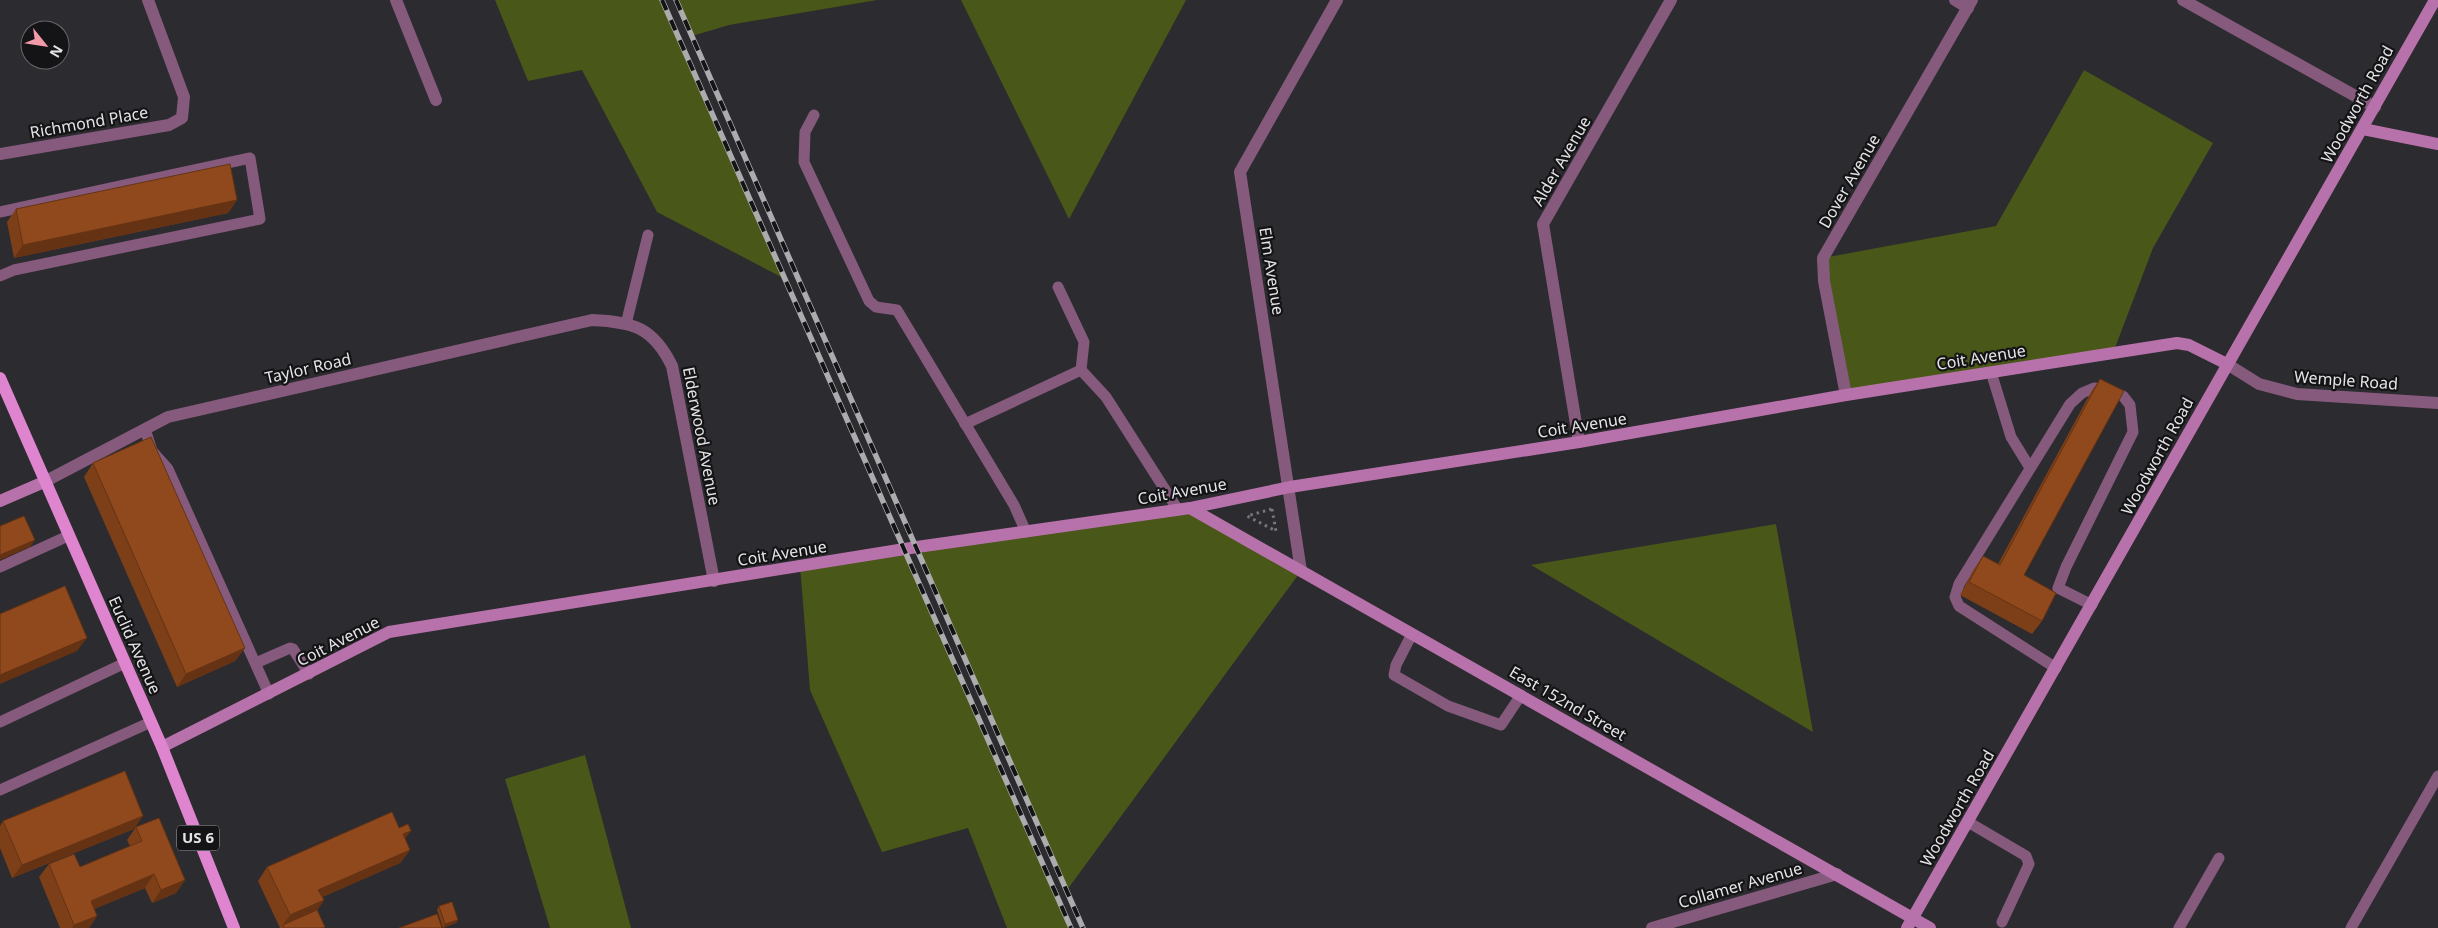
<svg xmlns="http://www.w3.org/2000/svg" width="2438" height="928" font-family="'Noto Sans',sans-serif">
  <rect width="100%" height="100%" fill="#2c2b2f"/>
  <!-- green -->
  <g fill="#495718">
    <polygon points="495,0 662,0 785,279 657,212 582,70 528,81"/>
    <polygon points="676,0 877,0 729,25 692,36"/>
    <polygon points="961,0 1186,0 1069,219"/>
    <polygon points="2084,70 2213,143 2153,248 2113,353 1846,395 1823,258 1996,226"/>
    <polygon points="1190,508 1301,571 1067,890 917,547"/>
    <polygon points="1776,524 1813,732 1531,565"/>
    <polygon points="901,550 917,579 1071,928 1007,928 968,828 882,852 810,690 800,566"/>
    <polygon points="585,755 631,928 550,928 505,779"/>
  </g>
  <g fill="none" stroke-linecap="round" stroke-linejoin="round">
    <!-- path -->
    <polygon stroke="#777679" stroke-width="3" stroke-dasharray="2.5 4" stroke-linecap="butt" points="1272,509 1276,531 1247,516"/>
    <!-- lane -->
    <g stroke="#865a7d" stroke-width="11">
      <polyline points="814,115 805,132 804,162 869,301 876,307 897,310 1014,505 1026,532"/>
      <polyline points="0,212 250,158 260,219 14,270 0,276"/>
      <polyline points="1058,287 1084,342 1081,370 1106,397 1178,510"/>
      <polyline points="626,324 648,235"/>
      <polyline points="1991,372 2011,437 2030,468"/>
      <polyline points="965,424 1081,370"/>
      <polyline points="145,429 152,451 168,469 269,694"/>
      <polyline points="0,567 68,536"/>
      <polyline points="1412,634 1396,665 1394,675 1448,706 1501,725 1521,695"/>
      <polyline points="256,663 290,648 293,649 309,674"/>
      <polyline points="2056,668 1959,606 1955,597 1959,584 2070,404 2082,393 2094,388 2109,390 2123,396 2130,405 2133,432 2066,567 2058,588 2092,605"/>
      <polyline points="0,722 125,663"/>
      <polyline points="0,790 151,722"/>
      <polyline points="1968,822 2026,856 2029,864 2002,922"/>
      <polyline points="2179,928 2219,858"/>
      <polyline points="2351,928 2438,776"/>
    </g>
    <!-- street -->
    <g stroke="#865a7d" stroke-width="12">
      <polyline points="396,0 436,100"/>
      <polyline points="1955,0 1968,8"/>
      <polyline points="2183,0 2375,107"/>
      <polyline points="0,154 169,125 182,118 184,97 148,0"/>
      <polyline points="2227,364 2259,384 2297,394 2438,403"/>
      <polyline points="1846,395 1824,281 1823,258 1972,0"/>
      <polyline points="1579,442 1543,224 1671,0"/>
      <path d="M44,482L168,417L592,320C633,322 653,327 672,366L714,581"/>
      <polyline points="1301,571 1240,172 1337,0"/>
      <polyline points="1652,928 1837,874"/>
    </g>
    <!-- secondary -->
    <g stroke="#b872ab" stroke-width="12">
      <polyline points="2363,129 2438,144"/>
      <polyline points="0,501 44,482"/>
      <polyline points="1190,508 1930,928"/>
      <polyline points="162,747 389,632 917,547 1190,508 1290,487 1579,442 1846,395 2177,343 2189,345 2227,364"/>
      <polyline points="1907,928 2435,0"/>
    </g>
    <!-- primary -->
    <polyline stroke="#df84cf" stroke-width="12" points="0,378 162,747 234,928"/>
    <!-- rail casing -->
    <g stroke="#acacaf" stroke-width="5.5">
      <g id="rail">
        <polyline points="662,0 1071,928"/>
        <polyline points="676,0 1083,928"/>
      </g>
    </g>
    <!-- rail -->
    <use href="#rail" stroke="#141416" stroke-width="4" stroke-dasharray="11" stroke-linecap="butt"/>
  </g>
  <!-- wall -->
  <g fill="#7c3f18">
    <polygon points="237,200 228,213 14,258 7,222 16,209"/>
    <polygon points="2100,379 2024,575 2042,621 2032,634 1960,595 1974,569 1983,556 1998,564 2091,392"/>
    <polygon points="93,463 245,648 235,661 177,687 84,477"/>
    <polygon points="3,821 134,829 12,878 0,848 0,826"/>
    <polygon points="136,827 185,880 176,893 152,903 145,888 94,909 97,916 89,928 60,928 39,877 49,864 80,867 130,846 127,840"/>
    <polygon points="405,839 410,850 400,863 322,897 324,900 317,910 324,928 280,928 258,881 267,867"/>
    <polygon points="439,906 458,920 456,923 443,928 437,910"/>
  </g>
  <!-- shaded-wall -->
  <g fill="#653314">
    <polygon points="237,200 228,213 14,258 23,245"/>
    <polygon points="35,540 30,547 0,560 0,555"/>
    <polygon points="87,638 77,651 0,684 0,675"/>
    <polygon points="245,648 235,661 177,687 186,674"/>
    <polygon points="143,816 134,829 12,878 22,865"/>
    <polygon points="411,831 401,844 403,834"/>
    <polygon points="410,850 400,863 309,903 318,890"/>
    <polygon points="154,874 145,888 82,914 91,901"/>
    <polygon points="185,880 176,893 152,903 161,890"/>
    <polygon points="324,900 315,914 283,925 290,915"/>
    <polygon points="97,916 89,928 72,928 74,925"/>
    <polygon points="458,920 456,923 443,928 445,924"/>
  </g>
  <!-- building -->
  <g fill="#90491c" stroke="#653314">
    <polygon points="230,164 237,200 23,245 16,209"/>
    <polygon points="2100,379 2124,391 2024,575 2056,593 2042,621 1969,582 1983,556 2000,565"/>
    <polygon points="151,437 245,648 186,674 93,463"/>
    <polygon points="24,516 35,540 0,555 0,526"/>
    <polygon points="65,586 87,638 0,675 0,614"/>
    <polygon points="125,771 143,816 22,865 3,821"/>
    <polygon points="392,812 399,828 408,824 411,831 403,834 410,850 318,890 324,900 290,915 267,867"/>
    <polygon points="159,818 185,880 161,890 154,874 91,901 97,916 74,925 49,864 74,854 80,867 142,841 136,827"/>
    <polygon points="452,902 458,920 445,924 439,906"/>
    <polygon points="317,910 325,927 322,928 284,928 283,925"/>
    <polygon points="437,914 442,928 399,928"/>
  </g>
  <g text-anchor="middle" stroke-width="4.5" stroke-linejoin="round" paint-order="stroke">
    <!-- shield labels -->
    <rect fill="#141416" stroke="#a6a6a8" stroke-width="1" x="177" y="825.5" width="42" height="25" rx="4"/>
    <g font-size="15" font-weight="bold" fill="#e4e4e6">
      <text x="198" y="843">US 6</text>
    </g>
    <!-- street labels -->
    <g font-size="16" fill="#e4e4e6" stroke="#141416">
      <text transform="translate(2357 104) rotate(-61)" y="6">Woodworth Road</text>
      <text transform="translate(89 122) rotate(-10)" y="6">Richmond Place</text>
      <text transform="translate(1561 161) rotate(-60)" y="6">Alder Avenue</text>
      <text transform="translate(1849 181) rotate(-60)" y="6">Dover Avenue</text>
      <text transform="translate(1272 271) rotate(81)" y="6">Elm Avenue</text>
      <text transform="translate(1981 357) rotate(-9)" y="6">Coit Avenue</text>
      <text transform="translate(308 368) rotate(-13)" y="6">Taylor Road</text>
      <text transform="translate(2346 380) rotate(4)" y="6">Wemple Road</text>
      <text transform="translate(1582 425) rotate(-9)" y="6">Coit Avenue</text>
      <text transform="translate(702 436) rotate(79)" y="6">Elderwood Avenue</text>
      <text transform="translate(2157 456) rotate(-61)" y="6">Woodworth Road</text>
      <text transform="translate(1182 491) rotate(-10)" y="6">Coit Avenue</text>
      <text transform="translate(782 553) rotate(-9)" y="6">Coit Avenue</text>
      <text transform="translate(338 641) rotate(-27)" y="6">Coit Avenue</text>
      <text transform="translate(135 645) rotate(66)" y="6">Euclid Avenue</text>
      <text transform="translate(1568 703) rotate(30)" y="6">East 152nd Street</text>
      <text transform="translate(1957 808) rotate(-60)" y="6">Woodworth Road</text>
      <text transform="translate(1740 885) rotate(-16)" y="6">Collamer Avenue</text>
    </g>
  </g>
  <!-- north arrow -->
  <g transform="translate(45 45) rotate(120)"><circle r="24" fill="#141416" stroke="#676769"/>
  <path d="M0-4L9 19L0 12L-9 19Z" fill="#f39aa8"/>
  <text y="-8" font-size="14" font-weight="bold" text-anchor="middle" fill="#e4e4e6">N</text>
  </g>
</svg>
